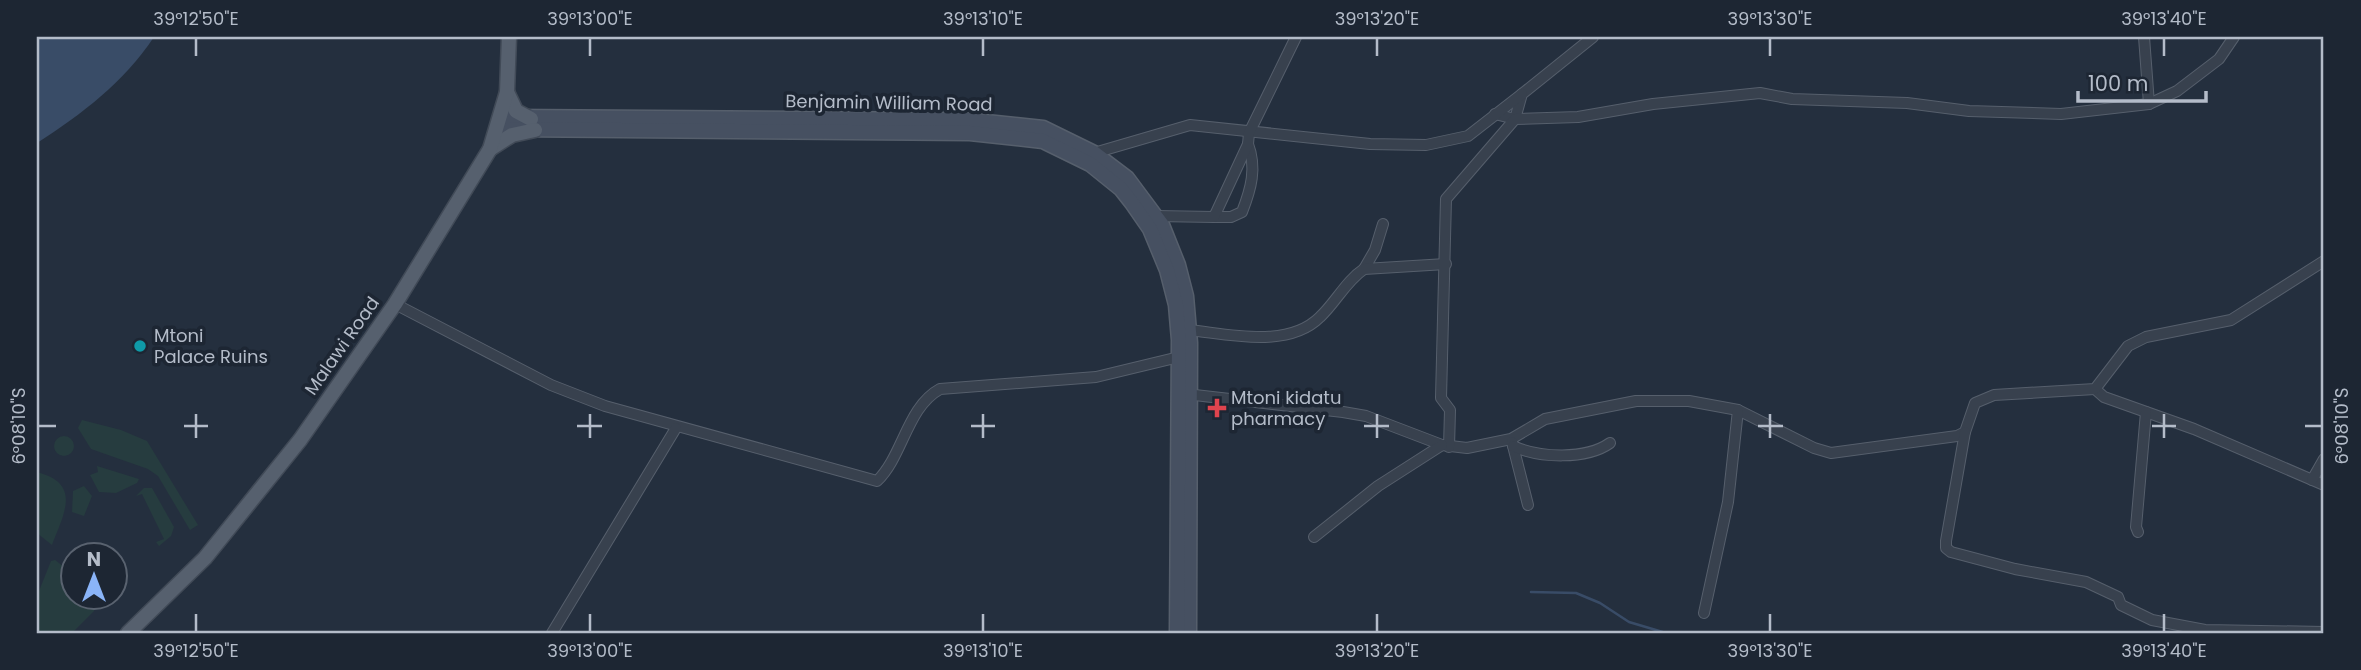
<svg xmlns="http://www.w3.org/2000/svg" width="2361" height="670" font-family="Poppins,sans-serif">
  <rect width="100%" height="100%" fill="#242f3e"/>
  <!-- green -->
  <g fill="#263c3f">
    <polygon points="82,420 121,430 147,441 198,525 190,530 158,476 148,469 91,449 78,428"/>
    <circle cx="64" cy="446" r="10"/>
    <polygon points="97,466 139,479 137,483 116,493 99,492 90,475 98,472"/>
    <path d="M37,472C82,484 64,513 52,545L37,533Z"/>
    <polygon points="84,486 92,496 84,516 72,512 73,491"/>
    <polygon points="144,488 152,488 174,527 171,536 159,546 156,542 164,539 142,494 136,496"/>
    <polygon points="55,560 73,574 74,596 94,597 94,611 72,633 37,633 37,596 51,561"/>
  </g>
  <!-- water -->
  <path fill="#394c67" d="M37,37H154C124,82 82,114 37,143Z"/>
  <g fill="none" stroke-linecap="round" stroke-linejoin="round">
    <!-- stream -->
    <polyline stroke="#394c67" stroke-width="2.5" points="1531,592 1576,593 1600,603 1629,622 1666,633"/>
    <!-- street casing -->
    <g stroke="#565f6c" stroke-width="12">
      <g id="street">
        <polyline points="2144,37 2149,104"/>
        <polyline points="1495,114 1515,119 1522,94 1593,37"/>
        <polyline points="1094,153 1190,125 1370,144 1426,145 1468,136 1522,94"/>
        <path d="M1214,217H1231L1242,212C1251,189 1257,168 1248,144"/>
        <polyline points="1151,218 1156,216 1214,217 1248,144 1249,133 1296,37"/>
        <polyline points="1364,269 1375,250 1383,224"/>
        <path d="M395,304L551,385L605,406L877,481C903,456 907,407 940,389L1096,377L1179,357"/>
        <path d="M1189,330C1229,334 1288,349 1320,317C1336,302 1346,281 1364,269L1446,264"/>
        <polyline points="2095,389 2104,397 2194,429 2324,485"/>
        <polyline points="1186,394 1343,412 1366,416 1442,445 1467,448 1511,439 1545,419 1636,401 1689,401 1738,410 1814,448 1831,453 1957,436 1965,432 1975,403 1994,395 2095,389 2128,346 2146,337 2231,320 2324,261"/>
        <polyline points="1965,432 1946,541 1946,548 1951,552 2015,569 2086,582 2118,597 2121,605 2152,620 2205,630 2324,632"/>
        <polyline points="1512,442 1528,505"/>
        <path d="M1513,446C1539,458 1586,460 1610,443"/>
        <polyline points="1449,447 1450,410 1441,398 1446,199 1515,119 1578,117 1653,104 1760,93 1792,99 1907,103 1969,111 2061,114 2149,104 2177,91 2219,59 2234,37"/>
        <polyline points="2312,480 2324,459"/>
        <polyline points="2138,532 2136,527 2146,412"/>
        <polyline points="1314,537 1378,486 1442,445"/>
        <polyline points="1704,613 1728,502 1738,410"/>
        <polyline points="552,633 676,428"/>
      </g>
    </g>
    <!-- secondary casing -->
    <g stroke="#565f6c" stroke-width="17">
      <g id="secondary">
        <polyline points="501,117 967,120 1043,128 1094,153 1127,178 1162,225 1178,265 1186,296 1190,343 1189,633"/>
        <polyline points="497,129 970,133 1043,141 1090,164 1121,189 1132,203 1150,229 1167,270 1176,305 1179,340 1177,633"/>
      </g>
    </g>
    <!-- primary casing -->
    <g stroke="#414a57" stroke-width="17">
      <g id="primary">
        <polyline points="507,92 516,111 531,119"/>
        <polyline points="490,149 512,135 535,130"/>
        <polyline points="128,633 205,558 300,440 395,304 490,149 507,92 509,37"/>
      </g>
    </g>
    <!-- street -->
    <use href="#street" stroke="#38414e" stroke-width="10"/>
    <!-- secondary -->
    <use href="#secondary" stroke="#465061" stroke-width="14"/>
    <!-- primary -->
    <use href="#primary" stroke="#56606e" stroke-width="14"/>
  </g>
  <!-- ticks -->
  <path fill="none" stroke="#b4bcc9" stroke-width="2.5" d="M196,38V56M590,38V56M983,38V56M1377,38V56M1770,38V56M2164,38V56M196,414V438M590,414V438M983,414V438M1377,414V438M1770,414V438M2164,414V438M38,426H56M184,426H208M577,426H602M971,426H995M1364,426H1389M1758,426H1783M2152,426H2176M2305,426H2322M196,614V632M590,614V632M983,614V632M1377,614V632M1770,614V632M2164,614V632"/>
  <!-- markers -->
  <circle fill="#0f9aa8" stroke="#1d2633" stroke-width="2.5" cx="140" cy="346" r="7"/>
  <path fill="#e0444e" stroke="#1d2633" stroke-width="2.5" d="M1213.5 397.5h7v7h7v7h-7v7h-7v-7h-7v-7h7z"/>
  <g text-anchor="middle" stroke-width="7" stroke-linejoin="round" paint-order="stroke">
    <!-- street labels -->
    <g font-size="18" fill="#b4bcc9" stroke="#1d2633">
      <text transform="translate(889 103) rotate(1)" y="6">Benjamin William Road</text>
      <text transform="translate(342 346) rotate(-55)" y="6">Malawi Road</text>
    </g>
    <!-- poi labels -->
    <g font-size="18" fill="#b4bcc9" stroke="#1d2633" text-anchor="start">
      <text x="154" y="342">Mtoni<tspan x="154" dy="21">Palace Ruins</tspan></text>
      <text x="1231" y="404">Mtoni kidatu<tspan x="1231" dy="21">pharmacy</tspan></text>
    </g>
  </g>
  <!-- border -->
  <rect width="2361" height="670" fill="none" stroke="#1d2633" stroke-width="77"/>
  <!-- north arrow -->
  <g transform="translate(94 576)"><circle r="33" fill="#1d2633" stroke="#59626f" stroke-width="2"/>
  <path d="M0-5L12 26L0 18L-12 26Z" fill="#8ab4f8"/>
  <text y="-10" font-size="19" font-weight="bold" text-anchor="middle" fill="#b4bcc9">N</text>
  </g>
  <!-- scale -->
  <path d="M2078 91v10h128v-10" fill="none" stroke="#b4bcc9" stroke-width="3.5"/>
  <text x="2088" y="91" font-size="21" fill="#b4bcc9" stroke="#1d2633" stroke-width="5" paint-order="stroke">100 m</text>
  <rect x="38" y="38" width="2284" height="594" fill="none" stroke="#b4bcc9" stroke-width="2.5"/>
  <g font-size="18" text-anchor="middle" fill="#b4bcc9">
    <text x="196" y="25">39°12'50"E</text>
    <text x="590" y="25">39°13'00"E</text>
    <text x="983" y="25">39°13'10"E</text>
    <text x="1377" y="25">39°13'20"E</text>
    <text x="1770" y="25">39°13'30"E</text>
    <text x="2164" y="25">39°13'40"E</text>
    <text transform="translate(19 426) rotate(-90)" y="6">6°08'10"S</text>
    <text transform="translate(2342 426) rotate(-90)" y="6">6°08'10"S</text>
    <text x="196" y="657">39°12'50"E</text>
    <text x="590" y="657">39°13'00"E</text>
    <text x="983" y="657">39°13'10"E</text>
    <text x="1377" y="657">39°13'20"E</text>
    <text x="1770" y="657">39°13'30"E</text>
    <text x="2164" y="657">39°13'40"E</text>
  </g>
</svg>
